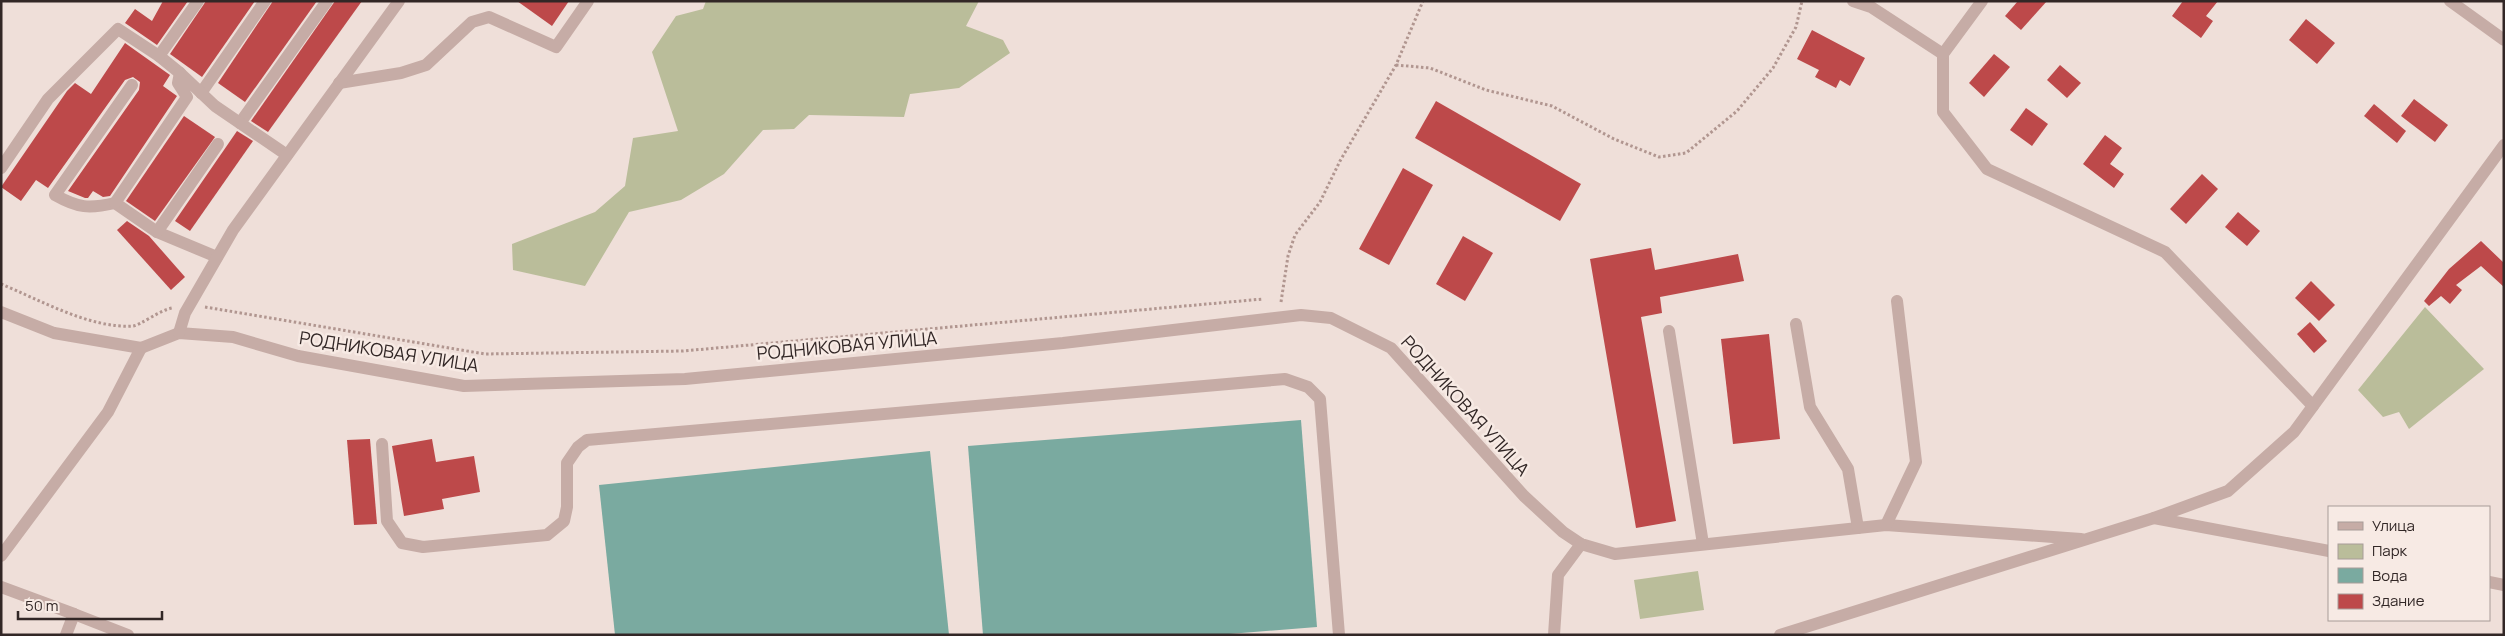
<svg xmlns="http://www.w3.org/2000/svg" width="2505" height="636" font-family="Manrope,sans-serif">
  <rect width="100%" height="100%" fill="#efdfd9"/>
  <!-- green -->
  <g fill="#babd9a">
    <polygon points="706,1 979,1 966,26 1003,40 1010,53 959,88 910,94 904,117 809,115 794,129 763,130 724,174 681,200 629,212 585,286 513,270 512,244 595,212 625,186 633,138 678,131 652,52 676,16 703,9"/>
    <polygon points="2425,307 2484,369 2409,429 2399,412 2383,417 2358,390"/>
    <polygon points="1698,571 1704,610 1640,619 1634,580"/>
  </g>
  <!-- water -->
  <g fill="#7aaaa0">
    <polygon points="1301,420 1317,627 1217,635 983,635 968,446"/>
    <polygon points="930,451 949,635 615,635 599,485"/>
  </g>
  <!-- building -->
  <g fill="#bd494a">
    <polygon points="163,1 188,1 157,45 125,23 135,9 152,21"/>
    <polygon points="206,1 255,1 202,77 170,54"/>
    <polygon points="273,1 317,1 245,102 218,83"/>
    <polygon points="335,1 362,1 268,132 251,121"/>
    <polygon points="517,1 569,1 552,26"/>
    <polygon points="2018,1 2047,1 2021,30 2005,16"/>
    <polygon points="2183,1 2218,1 2206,16 2213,21 2201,38 2172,16"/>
    <polygon points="2306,19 2335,43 2317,64 2289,40"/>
    <polygon points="1812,30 1865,58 1850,86 1840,80 1836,88 1815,77 1819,70 1797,59"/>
    <polygon points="125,43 170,75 163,86 177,96 110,196 103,197 93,191 88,198 85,198 68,191 139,90 140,82 133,77 125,80 48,188 36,180 21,201 1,187 67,91 75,83 91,94"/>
    <polygon points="1994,54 2010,67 1984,97 1969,83"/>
    <polygon points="2060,65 2081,83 2067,98 2047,80"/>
    <polygon points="2414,99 2448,125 2435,142 2401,116"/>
    <polygon points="1436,101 1581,184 1560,221 1415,138"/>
    <polygon points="2374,104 2406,131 2397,143 2364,116"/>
    <polygon points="2026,108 2048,124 2032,146 2010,130"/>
    <polygon points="184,116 215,137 155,221 126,201"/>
    <polygon points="237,131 253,141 190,231 175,221"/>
    <polygon points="2105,135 2122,148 2110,164 2124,174 2114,188 2083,164"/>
    <polygon points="1403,168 1433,185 1389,265 1359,249"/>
    <polygon points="2202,174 2218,189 2186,224 2170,209"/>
    <polygon points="2238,212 2260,231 2247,246 2225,227"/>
    <polygon points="127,221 149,236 185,277 171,290 117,230"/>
    <polygon points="1463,236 1493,253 1465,301 1436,284"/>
    <polygon points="2481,241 2504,263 2504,287 2481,266 2456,285 2462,290 2450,304 2441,296 2429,306 2424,301 2449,269"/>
    <polygon points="1651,248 1655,270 1738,254 1744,281 1660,297 1662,313 1641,317 1676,521 1636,528 1590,259"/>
    <polygon points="2311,281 2335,305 2319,321 2295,298"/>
    <polygon points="2310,322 2327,341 2314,353 2297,334"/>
    <polygon points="1769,334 1780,439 1733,444 1721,339"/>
    <polygon points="370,439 377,524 354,525 347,440"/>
    <polygon points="432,439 436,462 474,456 480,492 442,499 444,509 404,516 392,446"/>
  </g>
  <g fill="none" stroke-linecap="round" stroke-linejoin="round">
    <!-- path -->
    <g stroke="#b19690" stroke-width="3" stroke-dasharray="2.5 2.5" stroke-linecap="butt">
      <polyline points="1396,65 1430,68 1486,90 1552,106 1614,139 1659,157 1686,153 1737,111 1773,68 1796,27 1802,1"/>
      <path d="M1,284C40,300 91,329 133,326C141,325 158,311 172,308"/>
      <polyline points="1281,302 1288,256 1295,235 1320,202 1340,161 1396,65 1423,1"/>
      <polyline points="205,307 485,354 683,351 1263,299"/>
    </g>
    <!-- minor -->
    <g stroke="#c6aca6" stroke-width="12">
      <polyline points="1853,1 1871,7 1943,54 1943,112 1987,169 2165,252 2313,406"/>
      <polyline points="2450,1 2504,40"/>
      <polyline points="1943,54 1982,1"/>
      <polyline points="180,73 159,56 198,1"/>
      <polyline points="339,83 401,73 426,65 472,22 489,17 556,47 588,1"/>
      <path d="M132,85L55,195C78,208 89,209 115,203L157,232L217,257"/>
      <polyline points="201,93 265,1"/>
      <polyline points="240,123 327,1"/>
      <polyline points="1,168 48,99 118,29 159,56"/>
      <polyline points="115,203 187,97 178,83 180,73 215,106 287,155"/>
      <polyline points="157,232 218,144"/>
      <polyline points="1,312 54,333 141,348 179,333 233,337 298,356 464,386 685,379 1063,343 1301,315 1331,318 1391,348 1524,496 1563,532 1581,544 1615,554 1886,525 2081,539"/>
      <polyline points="1796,324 1810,407 1848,469 1858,528"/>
      <polyline points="1669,331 1703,544"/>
      <polyline points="179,333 185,313 233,230 399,1"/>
      <polyline points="382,444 387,521 402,543 423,547 547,535 564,521 567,507 567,463 578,447 587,440 1285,379 1308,387 1320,399 1339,635"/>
      <polyline points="2154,518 2329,551"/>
      <polyline points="1886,525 1916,462 1897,301"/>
      <polyline points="1,556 108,412 141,348"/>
      <polyline points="2489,582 2504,585"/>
      <polyline points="1,587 74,614"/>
      <polyline points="66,635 74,614 128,635"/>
      <polyline points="1554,635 1558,575 1581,544"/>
      <polyline points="1780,635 2154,518 2228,491 2294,432 2504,145"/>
    </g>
  </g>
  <g text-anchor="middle" stroke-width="5" stroke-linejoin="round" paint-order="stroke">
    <!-- street labels -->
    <g font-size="18" fill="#322726" stroke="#f7eae4">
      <text transform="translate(847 346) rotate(-5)" y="6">РОДНИКОВАЯ УЛИЦА</text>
      <text transform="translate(389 352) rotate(9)" y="6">РОДНИКОВАЯ УЛИЦА</text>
      <text transform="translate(1465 406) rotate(48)" y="6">РОДНИКОВАЯ УЛИЦА</text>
    </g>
  </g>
  <!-- border -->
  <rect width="2505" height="636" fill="none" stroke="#322726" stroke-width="5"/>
  <!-- legend -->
  <rect x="2328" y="506" width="162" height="115" fill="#f7eae4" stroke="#a89c98"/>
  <rect x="2338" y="522" width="25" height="8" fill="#c6aca6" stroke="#a89c98"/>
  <text x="2372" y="531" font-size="15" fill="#322726">Улица</text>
  <rect x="2338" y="544" width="25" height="15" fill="#babd9a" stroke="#a89c98"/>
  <text x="2372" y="556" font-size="15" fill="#322726">Парк</text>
  <rect x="2338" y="568" width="25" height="15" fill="#7aaaa0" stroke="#a89c98"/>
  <text x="2372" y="581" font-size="15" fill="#322726">Вода</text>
  <rect x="2338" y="594" width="25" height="15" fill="#bd494a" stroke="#a89c98"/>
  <text x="2372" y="606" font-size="15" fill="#322726">Здание</text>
  <!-- scale -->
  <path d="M18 611v8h144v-8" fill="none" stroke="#322726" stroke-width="2.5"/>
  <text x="25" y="611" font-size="15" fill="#322726" stroke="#f7eae4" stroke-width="4" paint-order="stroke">50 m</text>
</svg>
